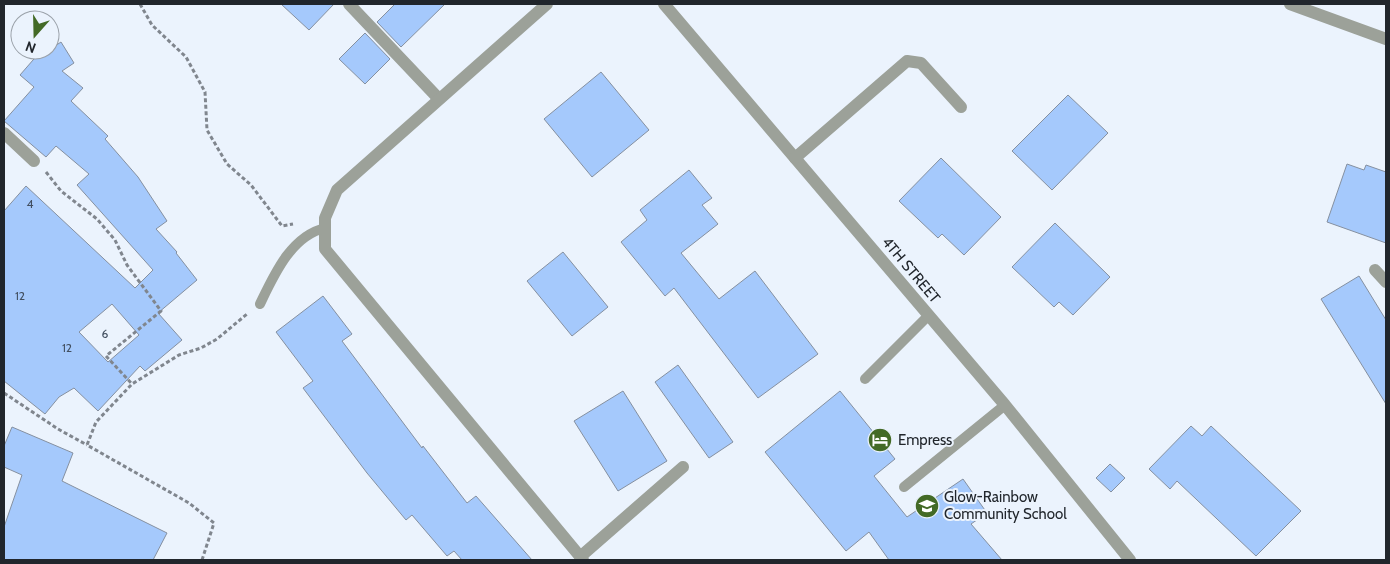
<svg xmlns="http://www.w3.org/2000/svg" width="1390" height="564" font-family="Cabin,sans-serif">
  <rect width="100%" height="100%" fill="#ebf3fd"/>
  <!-- building -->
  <g fill="#a5c9fc" stroke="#8590a0" fill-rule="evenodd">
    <polygon points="281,4 334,4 309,30"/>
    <polygon points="395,4 445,4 401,47 377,22"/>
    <polygon points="365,33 390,59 365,84 339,59"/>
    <path d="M61,42L74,63L62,71L83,88L71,101L108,136L105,139L138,177L167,221L156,229L177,252L176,253L197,280L158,313L182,340L145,371L140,366L98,411L74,388L59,397L45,414L4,381V211L26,186L135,288L153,270L77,185L89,174L56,146L46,157L4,121L34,87L20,75L40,52L43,54ZM112,304L139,335L108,362L79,332Z"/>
    <polygon points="601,72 649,130 592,177 544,119"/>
    <polygon points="1068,95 1108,133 1052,190 1012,151"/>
    <polygon points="941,158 1001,217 964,255 942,234 938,238 899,201"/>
    <polygon points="1347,164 1364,170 1366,165 1386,172 1386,243 1327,222"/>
    <polygon points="689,170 712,198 702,205 718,224 681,253 719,299 755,271 818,354 758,398 674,288 665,296 621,242 647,220 640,210"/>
    <polygon points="1055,223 1110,277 1073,315 1059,302 1054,307 1012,267"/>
    <polygon points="563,252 608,307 572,336 527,281"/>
    <polygon points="1359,276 1386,320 1386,404 1321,299"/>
    <polygon points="323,296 352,334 342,341 422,448 423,446 467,503 476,496 532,560 462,560 454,551 447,556 412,515 406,520 367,473 303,388 313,381 276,332"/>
    <polygon points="678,365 733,442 709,458 655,382"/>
    <polygon points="623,391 667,461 618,491 574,421"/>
    <polygon points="840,391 895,459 874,476 907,517 963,479 987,513 971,524 1002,560 889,560 869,532 846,551 765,452"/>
    <polygon points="1191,426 1202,436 1211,426 1301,511 1256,556 1177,481 1170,489 1149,469"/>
    <polygon points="12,427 73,453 62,481 167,533 153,560 4,560 4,527 22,475 4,467 4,446"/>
    <polygon points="1110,464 1125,478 1111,492 1096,478"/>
  </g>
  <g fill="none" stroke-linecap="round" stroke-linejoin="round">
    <!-- path -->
    <g stroke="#80868e" stroke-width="3" stroke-dasharray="4 2.5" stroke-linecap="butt">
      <polyline points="140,4 152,25 186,57 205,92 207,130 227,164 251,185 282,226 293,224"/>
      <polyline points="46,172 61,191 97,219 115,240 127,265 161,311 106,356 132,384"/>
      <polyline points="4,393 58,429 87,445"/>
      <polyline points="202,560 214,523 189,503 87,445 96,422 132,384 179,355 201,348 217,339 247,314"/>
    </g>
    <!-- lane -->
    <g stroke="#9ca199" stroke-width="10">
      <path d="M260,304C274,275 291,236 325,228"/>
      <polyline points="865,379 928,316"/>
      <polyline points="904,487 1005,405"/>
    </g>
    <!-- street -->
    <g stroke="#9ca199" stroke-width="12">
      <polyline points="349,4 439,99"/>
      <polyline points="547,4 337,190 325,218 325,249 583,560"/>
      <polyline points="664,4 1005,405 1130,560"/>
      <polyline points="1290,4 1386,39"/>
      <polyline points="4,133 34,161"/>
      <polyline points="795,158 907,61 921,63 961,107"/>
      <polyline points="1375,270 1386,282"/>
      <polyline points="580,557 683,467"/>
    </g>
  </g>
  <!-- icons -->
  <defs>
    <g id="hotel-disc" transform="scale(1.25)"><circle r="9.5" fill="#436a26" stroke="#ebf3fd"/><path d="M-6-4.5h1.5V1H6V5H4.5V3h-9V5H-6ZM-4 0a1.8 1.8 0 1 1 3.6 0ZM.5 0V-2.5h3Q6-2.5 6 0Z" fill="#fff"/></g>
    <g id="school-disc" transform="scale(1.25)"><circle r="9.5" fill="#436a26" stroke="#ebf3fd"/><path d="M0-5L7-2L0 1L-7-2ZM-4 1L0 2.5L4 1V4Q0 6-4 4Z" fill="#fff"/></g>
  </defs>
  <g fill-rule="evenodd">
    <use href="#hotel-disc" x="880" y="440"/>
    <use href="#school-disc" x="927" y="506"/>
  </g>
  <g text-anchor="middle" stroke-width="4" stroke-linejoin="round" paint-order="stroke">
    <!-- number labels -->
    <g font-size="12" fill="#424f60">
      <text x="30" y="208">4</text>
      <text x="20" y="300">12</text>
      <text x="105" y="338">6</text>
      <text x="67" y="352">12</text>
    </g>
    <!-- street labels -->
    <g font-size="15" fill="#21262c" stroke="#ebf3fd">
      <text transform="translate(911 270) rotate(50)" y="5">4TH STREET</text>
    </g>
    <!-- poi labels -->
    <g font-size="15" fill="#21262c" stroke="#ebf3fd" text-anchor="start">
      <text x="898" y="445">Empress</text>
      <text x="944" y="502">Glow-Rainbow<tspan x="944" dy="17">Community School</tspan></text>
    </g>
  </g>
  <!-- border -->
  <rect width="1390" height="564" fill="none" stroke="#21262c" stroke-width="10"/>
  <!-- north arrow -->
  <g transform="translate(35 35) rotate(200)"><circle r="24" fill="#ebf3fd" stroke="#9aa1a9"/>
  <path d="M0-4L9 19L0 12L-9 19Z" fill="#436a26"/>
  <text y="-8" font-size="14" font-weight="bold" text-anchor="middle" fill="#21262c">N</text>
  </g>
</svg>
